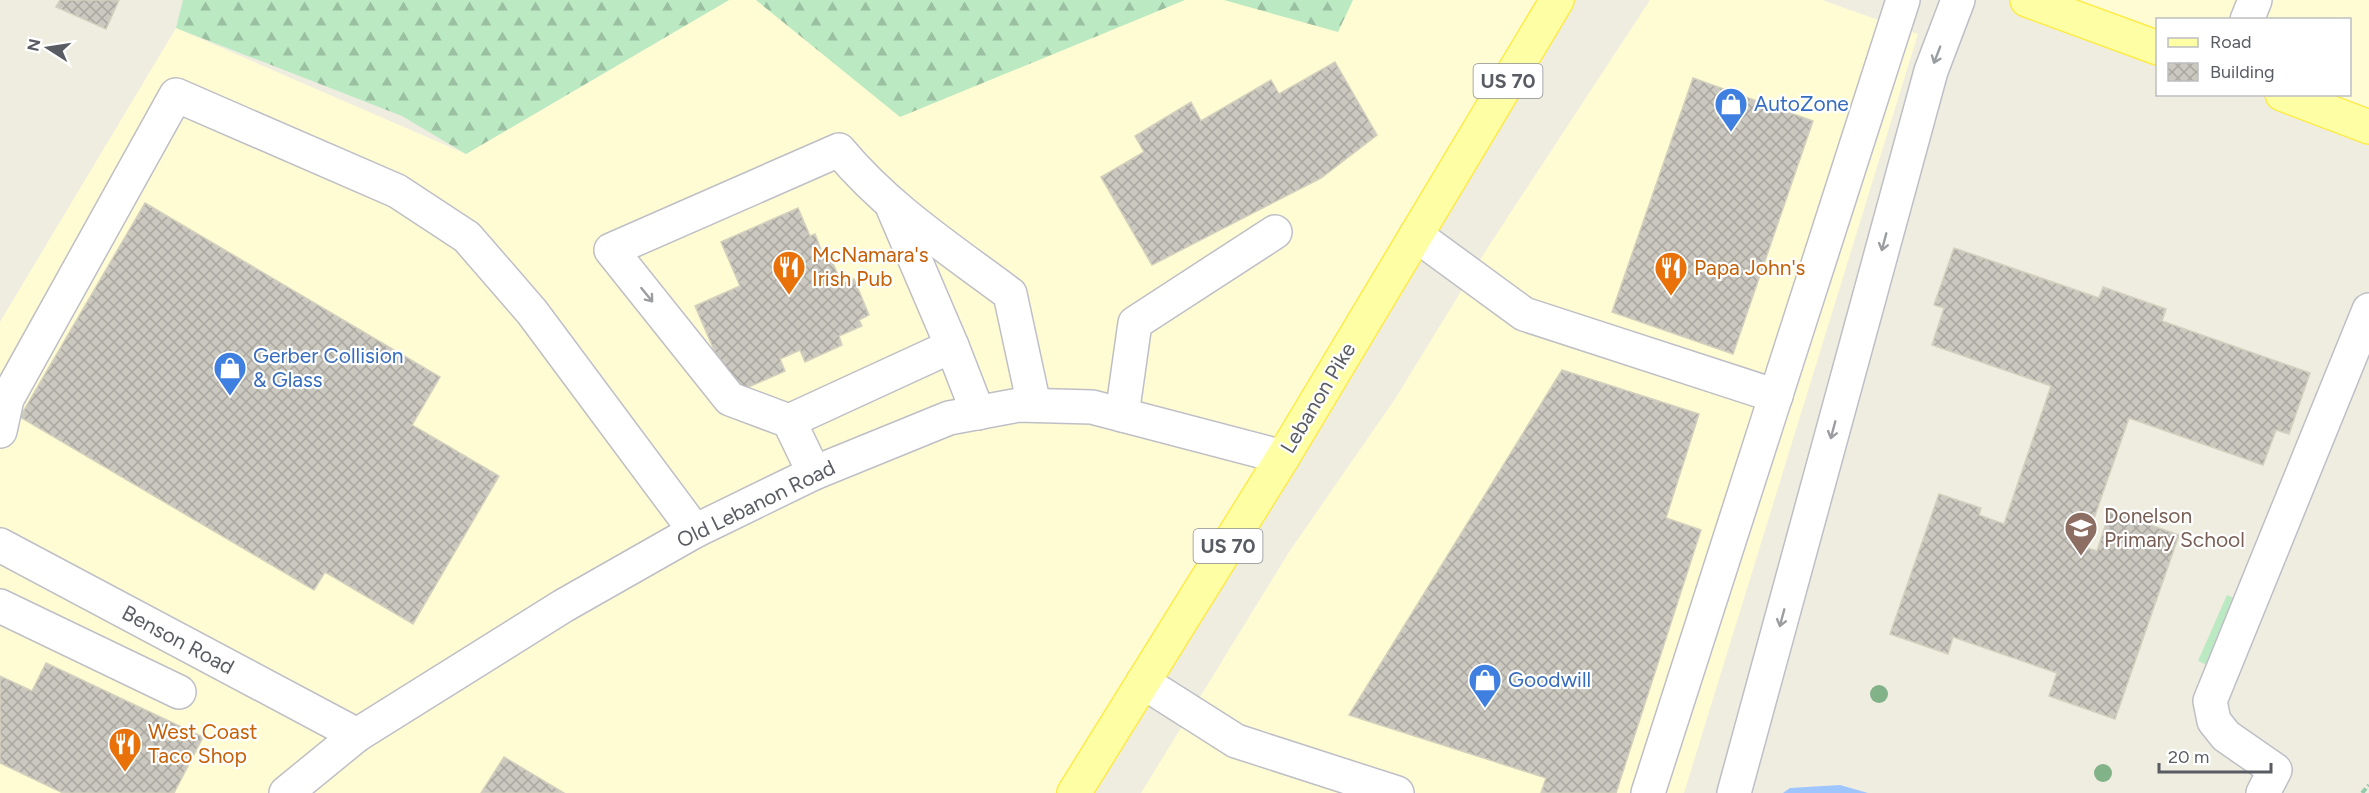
<svg xmlns="http://www.w3.org/2000/svg" width="2369" height="793" font-family="Figtree,sans-serif">
  <defs>
    <pattern id="forest-firs" width="22" height="20" patternUnits="userSpaceOnUse" patternTransform="scale(1.5)"><rect width="22" height="20" fill="#bae9c2"/><path d="M5 1l3.5 6h-7zM16 11l3.5 6h-7z" fill="#9ac0a1"/></pattern>
    <pattern id="building-cross-hatch" width="8" height="8" patternUnits="userSpaceOnUse" patternTransform="scale(1.5)"><rect width="8" height="8" fill="#cbc9bf"/><path d="M0 0l8 8M0 8l8-8" fill="none" stroke="#a8a69f"/></pattern>
  </defs>
  <rect width="100%" height="100%" fill="#eeede0"/>
  <!-- commercial -->
  <g fill="#fffcd4">
    <polygon points="729,0 1557,0 1074,793 0,793 0,322 176,28 466,154"/>
    <polygon points="1650,0 1822,0 1918,34 1684,793 1141,793 1289,552 1395,399 1490,244"/>
    <polygon points="2027,0 2369,0 2369,127 2282,95 2350,94 2350,20 2158,20 2157,48"/>
  </g>
  <!-- forest -->
  <g fill="url(#forest-firs)">
    <polygon points="183,0 729,0 466,154 402,116 176,28"/>
    <polygon points="756,0 1185,0 900,117"/>
    <polygon points="1224,0 1353,0 1338,32"/>
  </g>
  <!-- pitch -->
  <polygon fill="#bae9c2" points="2227,595 2265,611 2237,678 2198,661"/>
  <!-- water -->
  <polygon fill="#9fc5ff" points="1840,785 1868,793 1783,793 1790,788"/>
  <!-- building -->
  <g fill="url(#building-cross-hatch)" stroke="#d3d0be" stroke-width="1.5">
    <polygon points="60,0 119,0 106,29 56,7"/>
    <polygon points="1335,62 1377,135 1321,178 1152,265 1101,177 1144,152 1135,136 1191,102 1201,121 1271,80 1279,94"/>
    <polygon points="1693,78 1813,121 1733,354 1612,312"/>
    <polygon points="145,203 440,377 412,425 499,476 413,624 325,572 314,590 20,417"/>
    <polygon points="798,208 810,236 815,234 822,252 827,250 842,284 854,279 869,315 859,320 862,326 839,336 842,345 805,362 800,350 780,359 785,371 733,394 695,306 740,286 721,242"/>
    <polygon points="1954,248 2099,298 2103,287 2166,309 2162,321 2310,373 2289,434 2276,430 2263,465 2129,418 2084,547 2097,551 2110,511 2179,535 2115,719 2049,696 2057,673 1953,637 1948,654 1890,634 1939,494 1981,508 1979,515 2004,524 2051,386 1932,345 1944,308 1934,305"/>
    <polygon points="1562,370 1699,414 1666,518 1701,530 1616,793 1541,793 1546,778 1349,715"/>
    <polygon points="46,663 203,737 174,793 63,793 0,763 0,676 32,691"/>
    <polygon points="504,757 564,793 481,793"/>
  </g>
  <g fill="none" stroke-linecap="round" stroke-linejoin="round">
    <!-- minor casing -->
    <g stroke="#bebfc6" stroke-width="36">
      <g id="minor">
        <polyline points="2247,20 2255,0"/>
        <polyline points="893,208 952,346"/>
        <polyline points="1416,235 1524,314 1776,396"/>
        <polyline points="1122,415 1135,323 1275,232"/>
        <polyline points="789,421 952,346 978,413"/>
        <polyline points="0,431 7,399 176,95 397,191 467,237 532,312 695,531"/>
        <path d="M814,473L789,421L730,399L611,250L839,150C888,209 950,249 1010,294L1034,405"/>
        <polyline points="0,545 357,735"/>
        <polyline points="0,606 179,692"/>
        <polyline points="1143,682 1236,741 1397,793"/>
        <polyline points="286,793 357,735 563,606 695,531 814,473 949,418 1019,405 1092,407 1283,457"/>
        <polyline points="1648,793 1903,0"/>
        <polyline points="1734,793 1931,71 1958,0"/>
        <polyline points="2263,793 2275,770 2226,736 2214,721 2210,701 2369,310"/>
      </g>
    </g>
    <!-- major casing -->
    <g stroke="#ffeb48" stroke-width="36">
      <g id="major">
        <polyline points="2027,0 2158,48"/>
        <polyline points="2282,94 2369,127"/>
        <polyline points="1074,793 1283,457 1557,0"/>
      </g>
    </g>
    <!-- path -->
    <polyline stroke="#92caab" stroke-width="4" stroke-dasharray="6 3" stroke-linecap="butt" points="2362,793 2369,785"/>
    <!-- minor -->
    <use href="#minor" stroke="#fff" stroke-width="33"/>
    <!-- major -->
    <use href="#major" stroke="#feffa4" stroke-width="33"/>
  </g>
  <!-- trees -->
  <g fill="#82b287">
    <circle cx="1879" cy="694" r="9"/>
    <circle cx="2103" cy="773" r="9"/>
  </g>
  <!-- one-way arrows -->
  <defs><path id="oneway-shaft" d="M-6 0H5M1.5-3L5.5 0L1.5 3" fill="none" stroke-width="1.6" stroke-linecap="round" stroke-linejoin="round" transform="scale(1.5)"/></defs>
  <g stroke="#9b9da1">
    <use href="#oneway-shaft" transform="translate(1937 55) rotate(111)"/>
    <use href="#oneway-shaft" transform="translate(1884 242) rotate(105)"/>
    <use href="#oneway-shaft" transform="translate(647 295) rotate(51)"/>
    <use href="#oneway-shaft" transform="translate(1833 430) rotate(105)"/>
    <use href="#oneway-shaft" transform="translate(1782 618) rotate(105)"/>
  </g>
  <!-- icons -->
  <defs>
    <g id="shop-pin" transform="scale(1.725)"><path d="M0 17L-7.5 6A9.5 9.5 0 1 1 7.5 6Z" fill="#3f7fe0" stroke="#fff"/><path d="M-5-2.5h2.3a2.7 3.5 0 0 1 5.4 0H5L5.5 6h-11ZM-1.5-2.5h3a1.5 2.3 0 0 0-3 0Z" fill="#fff"/></g>
    <g id="restaurant-pin" transform="scale(1.725)"><path d="M0 17L-7.5 6A9.5 9.5 0 1 1 7.5 6Z" fill="#e8710a" stroke="#fff"/><path d="M-5-6h1v4h1v-4h1v4h1v-4h1v5L-1.5 .5V6h-2V.5L-5-1ZM5-6V6H3V1.5H1.5Q1.5-4 5-6Z" fill="#fff"/></g>
    <g id="school-pin" transform="scale(1.725)"><path d="M0 17L-7.5 6A9.5 9.5 0 1 1 7.5 6Z" fill="#8d6e63" stroke="#fff"/><path d="M0-5L7-2L0 1L-7-2ZM-4 1L0 2.5L4 1V4Q0 6-4 4Z" fill="#fff"/></g>
  </defs>
  <g fill-rule="evenodd">
    <use href="#shop-pin" x="1731" y="104"/>
    <use href="#restaurant-pin" x="789" y="267"/>
    <use href="#restaurant-pin" x="1671" y="268"/>
    <use href="#shop-pin" x="230" y="368"/>
    <use href="#school-pin" x="2081" y="528"/>
    <use href="#shop-pin" x="1485" y="680"/>
    <use href="#restaurant-pin" x="125" y="744"/>
  </g>
  <g text-anchor="middle" stroke-width="4.5" stroke-linejoin="round" paint-order="stroke">
    <!-- shield labels -->
    <g fill="#fff" stroke="#8b8d92" stroke-width="1.5">
      <rect x="1473.5" y="64" width="69" height="34" rx="4.5"/>
      <rect x="1193.5" y="529" width="69" height="34" rx="4.5"/>
    </g>
    <g font-size="20" font-weight="bold" fill="#595c63">
      <text x="1508" y="88">US 70</text>
      <text x="1228" y="553">US 70</text>
    </g>
    <!-- shop labels -->
    <g font-size="21" fill="#366cbe" stroke="#fff" text-anchor="start">
      <text x="1754" y="111">AutoZone</text>
      <text x="253" y="363">Gerber Collision<tspan x="253" dy="24">&amp; Glass</tspan></text>
      <text x="1508" y="687">Goodwill</text>
    </g>
    <!-- food labels -->
    <g font-size="21" fill="#c56008" stroke="#fff" text-anchor="start">
      <text x="812" y="262">McNamara's<tspan x="812" dy="24">Irish Pub</tspan></text>
      <text x="1694" y="275">Papa John's</text>
      <text x="148" y="739">West Coast<tspan x="148" dy="24">Taco Shop</tspan></text>
    </g>
    <!-- street labels -->
    <g font-size="21" fill="#595c63" stroke="#fff">
      <text transform="translate(1318 398) rotate(-59)" y="7">Lebanon Pike</text>
      <text transform="translate(756 504) rotate(-26)" y="7">Old Lebanon Road</text>
      <text transform="translate(178 640) rotate(28)" y="7">Benson Road</text>
    </g>
    <!-- education labels -->
    <g font-size="21" fill="#785e54" stroke="#fff" text-anchor="start">
      <text x="2104" y="523">Donelson<tspan x="2104" dy="24">Primary School</tspan></text>
    </g>
  </g>
  <!-- legend -->
  <rect x="2156" y="18" width="195" height="78" fill="#ffffff" stroke="#bdbec1" stroke-width="1.5"/>
  <rect x="2168" y="38" width="30" height="9" fill="#feffa4" stroke="#bdbec1" stroke-width="1.5"/>
  <text x="2210" y="48" font-size="18" fill="#595c63">Road</text>
  <rect x="2168" y="63" width="30" height="18" fill="url(#building-cross-hatch)" stroke="#bdbec1" stroke-width="1.5"/>
  <text x="2210" y="78" font-size="18" fill="#595c63">Building</text>
  <!-- north arrow -->
  <g transform="translate(48 48) rotate(282)" stroke="#ffffff" stroke-width="4.5" paint-order="stroke">
  <path d="M0-4.5L10 22L0 15L-10 22Z" fill="#595c63"/>
  <text y="-9" font-size="16" font-weight="bold" text-anchor="middle" fill="#595c63">N</text>
  </g>
  <!-- scale -->
  <path d="M2159 763v9h112v-9" fill="none" stroke="#595c63" stroke-width="3"/>
  <text x="2168" y="763" font-size="18" fill="#595c63" stroke="#ffffff" stroke-width="4.5" paint-order="stroke">20 m</text>
</svg>
